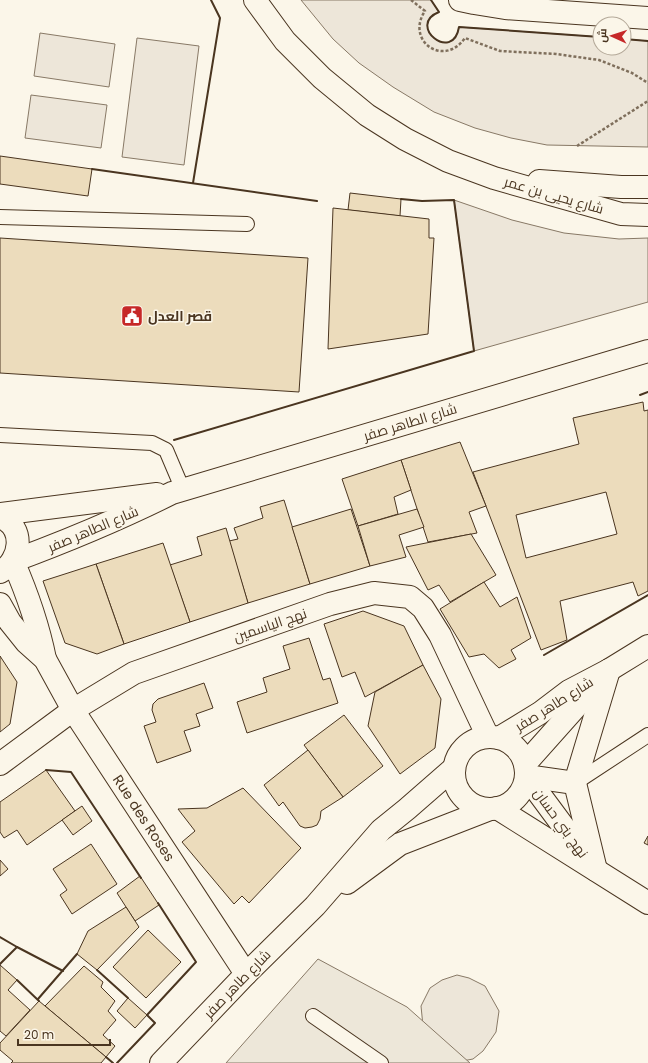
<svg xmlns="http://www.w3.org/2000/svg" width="648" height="1063" font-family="Poppins,Cairo,sans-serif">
  <rect width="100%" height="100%" fill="#fbf6e9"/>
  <!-- green -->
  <g fill="#ede6d9" stroke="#887966">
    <path d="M301,0H431L439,12C406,25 453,64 459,27L600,37V48H624V39L648,41V147L547,145L511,138L475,128L434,112L393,87L359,63L333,39Z"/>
    <polygon points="40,33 115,44 109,87 34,76"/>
    <polygon points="137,38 199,46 184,165 122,157"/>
    <polygon points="31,95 107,105 101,148 25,138"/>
    <polygon points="454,200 512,220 564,233 619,239 648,238 648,302 474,351"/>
    <polygon points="457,975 469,978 485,986 499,1011 496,1032 483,1051 473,1059 457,1062 423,1026 421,1006 430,988 442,980"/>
  </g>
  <!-- parking -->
  <polygon fill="#ede7d9" stroke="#887966" points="318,959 407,1007 470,1063 226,1063"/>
  <!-- building -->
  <g fill="#ecdcbc" stroke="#4a3520" fill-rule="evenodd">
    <polygon points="0,156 92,169 88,196 0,184"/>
    <polygon points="350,193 401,199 400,216 348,210"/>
    <polygon points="333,208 429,219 429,238 434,238 428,334 328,349"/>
    <polygon points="0,238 308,258 299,392 0,373"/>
    <path d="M643,402L644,411L648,410V591L638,596L633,582L560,601L567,640L541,650L473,472L579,444L573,418ZM606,492L617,534L526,558L516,515Z"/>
    <polygon points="460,442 486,506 469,512 477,533 428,542 401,460"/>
    <polygon points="401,460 411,490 394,497 398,514 358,526 342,479"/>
    <polygon points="284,500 310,584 248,603 229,541 238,539 234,528 263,518 260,507"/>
    <polygon points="351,509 370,566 310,584 292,527"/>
    <polygon points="417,509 424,527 399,535 406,557 370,566 358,526"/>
    <polygon points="226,528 248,603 190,622 170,565 202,555 197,537"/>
    <polygon points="471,534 496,575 450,602 439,585 428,590 406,547"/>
    <polygon points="163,543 190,622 124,644 96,564"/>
    <polygon points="96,564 124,644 97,654 65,643 43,581"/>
    <polygon points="484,582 500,607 517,597 531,638 511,650 516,659 499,668 484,654 469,657 440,609"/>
    <polygon points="363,611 404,626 423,665 365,697 355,672 342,677 324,624"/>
    <polygon points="309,638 323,680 330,678 338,703 247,733 237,702 267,692 263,678 290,669 283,646"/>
    <polygon points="0,656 17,682 10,724 0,732"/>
    <polygon points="423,665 441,699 435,748 400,774 368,726 375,692"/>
    <polygon points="204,683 213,708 196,714 200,726 184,731 191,751 157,763 144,726 156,722 152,710 153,704 158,699"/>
    <polygon points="344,715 383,766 343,797 304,745"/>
    <polygon points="308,750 343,797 321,811 320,819 317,825 312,827 305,828 300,826 283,802 279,806 264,785"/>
    <polygon points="46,770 75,811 27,845 17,830 4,838 0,832 0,802"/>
    <polygon points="243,788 301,848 249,903 242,896 234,904 182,842 195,831 178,809 207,808"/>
    <polygon points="82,806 92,821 73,835 62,820"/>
    <polygon points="648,836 648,845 644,843"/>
    <polygon points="91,844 117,884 72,914 60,895 67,890 53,869"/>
    <polygon points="0,860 8,869 0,876"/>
    <polygon points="140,876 159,905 135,921 117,893"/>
    <polygon points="126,907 139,927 97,970 77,954 88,931"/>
    <polygon points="148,930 181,962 146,998 113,967"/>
    <polygon points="0,965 17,980 8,990 30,1010 6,1036 0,1031"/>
    <polygon points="84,966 103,982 101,987 115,1001 108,1011 116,1020 103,1035 115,1046 106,1057 45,1006"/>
    <polygon points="128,998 147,1015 135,1028 117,1011"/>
    <polygon points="39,1001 106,1057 101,1063 11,1063 13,1061 0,1050 0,1043"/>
  </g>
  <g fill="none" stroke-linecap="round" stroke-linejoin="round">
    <!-- service casing -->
    <g stroke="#4a3520" stroke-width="16">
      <g id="service">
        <polyline points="0,217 247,224"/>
        <polyline points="0,435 152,443 166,450 183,490"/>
        <polyline points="575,783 648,735"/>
        <polyline points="313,1016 381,1063"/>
      </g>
    </g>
    <!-- minor casing -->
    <g stroke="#4a3520" stroke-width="24">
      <g id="minor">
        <polyline points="255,0 285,41 322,78 367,115 405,139 448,161 494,178 621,214 648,215"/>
        <polyline points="460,0 474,3 505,8 648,18"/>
        <polyline points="539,181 621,187 648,187"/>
        <path d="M13,561C27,593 38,624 45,659"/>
        <path id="s1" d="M0,604L10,622L26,642L45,659L73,710L246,974"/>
        <polyline points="0,764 73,710 134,673 330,604 374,593 410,597 423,608 440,635 488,737"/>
        <polyline points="526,776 589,861"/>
        <polyline points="526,776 575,783"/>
        <polyline points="497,808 648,903"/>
        <polyline points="596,870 575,783 609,670"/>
      </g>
    </g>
    <!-- secondary casing -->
    <g stroke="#4a3520" stroke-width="24">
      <g id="secondary">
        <circle cx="490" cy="773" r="36"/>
        <polyline points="499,738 540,713 569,691 609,670 648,646"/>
        <polyline points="525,764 599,681"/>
        <polyline points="347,883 400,844 490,809"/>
        <polyline points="161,1063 246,974 315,906 381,830 407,809 454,768"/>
      </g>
    </g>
    <!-- primary casing -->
    <g stroke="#4a3520" stroke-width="24">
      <g id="primary">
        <polyline points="0,514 157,494"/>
        <path d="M0,517C26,527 21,561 0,572"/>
        <path d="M13,561C67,541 120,519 172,493L648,351"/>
      </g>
    </g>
    <!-- path -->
    <g stroke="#7f6f5c" stroke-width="2.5" stroke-dasharray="3 2" stroke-linecap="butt">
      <path d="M411,0L425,11C405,41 444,68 465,38L500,51L556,54L599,60L632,73L648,83"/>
      <polyline points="577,146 648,101"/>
    </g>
    <!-- service -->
    <use href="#service" stroke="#fbf6e9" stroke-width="14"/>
    <!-- minor -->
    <use href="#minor" stroke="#fbf6e9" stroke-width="22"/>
    <!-- secondary -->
    <use href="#secondary" stroke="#fbf6e9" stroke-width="22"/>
    <!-- primary -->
    <use href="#primary" stroke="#fbf6e9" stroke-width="22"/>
    <!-- wall -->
    <g stroke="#4a3520" stroke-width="2">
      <path d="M431,0L439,12C406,25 453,64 459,27L600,37"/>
      <polyline points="624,39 648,41"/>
      <polyline points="92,169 317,201"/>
      <polyline points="193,183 220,18 211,0"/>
      <polyline points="640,395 648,392"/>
      <polyline points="174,440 474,351 454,200 422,201 401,199"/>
      <polyline points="544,655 648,595"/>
      <polyline points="46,770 71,772 141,878"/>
      <polyline points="0,937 17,947"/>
      <polyline points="0,964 17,947 63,971"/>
      <polyline points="97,970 128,998"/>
      <polyline points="17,980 39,1001"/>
      <polyline points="38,999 77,954"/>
      <polyline points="106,1057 113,1063"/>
      <polyline points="117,1063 155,1023 147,1015 196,962 158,903"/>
    </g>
  </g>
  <!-- icons -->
  <defs>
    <g id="civic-square" transform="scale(1.15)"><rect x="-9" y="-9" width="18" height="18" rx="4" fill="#c62828" stroke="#fbf6e9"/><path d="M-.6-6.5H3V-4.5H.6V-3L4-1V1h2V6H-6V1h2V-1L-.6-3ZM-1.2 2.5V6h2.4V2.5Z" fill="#fff"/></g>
  </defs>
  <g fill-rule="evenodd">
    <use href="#civic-square" x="132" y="316"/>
  </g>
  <g text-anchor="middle" stroke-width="3" stroke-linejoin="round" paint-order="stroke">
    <!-- street labels -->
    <g font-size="14" fill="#4a3520" stroke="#fbf6e9">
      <text transform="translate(554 195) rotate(16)" y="5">شارع يحيى بن عمر</text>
      <text transform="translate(410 422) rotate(-17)" y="5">شارع الطاهر صفر</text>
      <text transform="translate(93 529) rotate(-23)" y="5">شارع الطاهر صفر</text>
      <text transform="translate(270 625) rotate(-19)" y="5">نهج الياسمين</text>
      <text transform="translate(554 704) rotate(-32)" y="5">شارع طاهر صفر</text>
      <text dy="5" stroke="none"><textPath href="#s1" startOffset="259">Rue des Roses</textPath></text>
      <text transform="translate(561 823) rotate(54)" y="5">نهج بني حسان</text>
      <text transform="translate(237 984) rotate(-46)" y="5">شارع طاهر صفر</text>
    </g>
    <!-- poi labels -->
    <g font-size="14" font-weight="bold" fill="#4a3520" stroke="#fbf6e9" text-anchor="start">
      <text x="148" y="321">قصر العدل</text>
    </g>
  </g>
  <!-- north arrow -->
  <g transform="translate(612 36) rotate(273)"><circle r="19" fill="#fbf6e9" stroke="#b4a999"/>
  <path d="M0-3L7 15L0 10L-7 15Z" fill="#c62828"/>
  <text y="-6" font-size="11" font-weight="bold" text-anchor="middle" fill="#4a3520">ش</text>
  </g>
  <!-- scale -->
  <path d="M18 1039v6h92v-6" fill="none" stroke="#4a3520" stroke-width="2"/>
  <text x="24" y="1039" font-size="12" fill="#4a3520" stroke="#fbf6e9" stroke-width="3" paint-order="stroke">20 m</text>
</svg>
